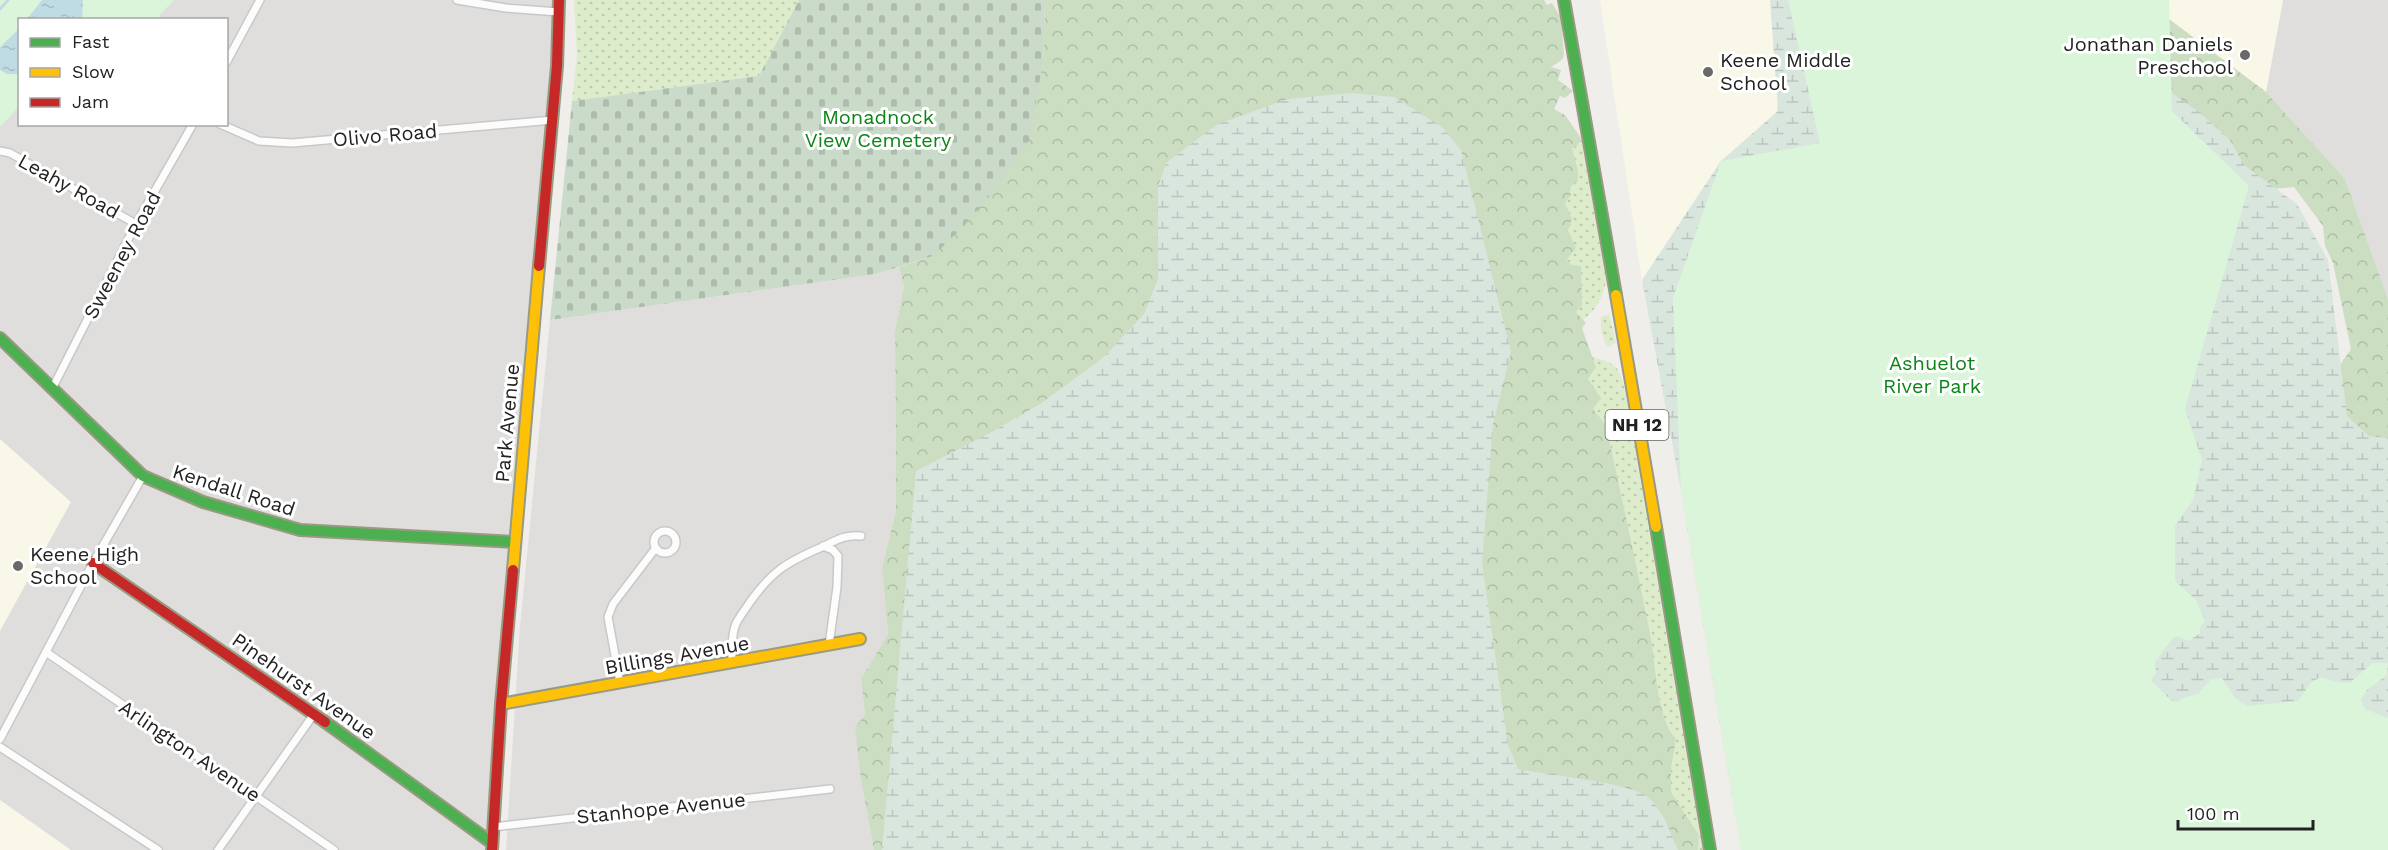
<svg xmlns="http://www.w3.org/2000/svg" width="2388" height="850" font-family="'Work Sans',sans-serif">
  <defs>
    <pattern id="grass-dots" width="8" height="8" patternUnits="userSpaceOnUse" patternTransform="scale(1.5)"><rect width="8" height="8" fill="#ddeccb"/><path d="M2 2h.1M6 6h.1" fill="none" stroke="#bdcaae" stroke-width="1.8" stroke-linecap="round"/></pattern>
    <pattern id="forest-crowns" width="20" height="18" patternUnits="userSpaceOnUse" patternTransform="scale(1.5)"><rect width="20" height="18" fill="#cbdec1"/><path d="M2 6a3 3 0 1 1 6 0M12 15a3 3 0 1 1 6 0" fill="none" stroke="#aebea6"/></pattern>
    <pattern id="wetland-marsh" width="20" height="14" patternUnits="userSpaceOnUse" patternTransform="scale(1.5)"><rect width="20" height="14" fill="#d9e6de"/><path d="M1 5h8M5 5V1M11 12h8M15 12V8" fill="none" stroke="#bac5be"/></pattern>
    <pattern id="cemetery-stones" width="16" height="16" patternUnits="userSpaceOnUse" patternTransform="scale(1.5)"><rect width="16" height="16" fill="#cadbca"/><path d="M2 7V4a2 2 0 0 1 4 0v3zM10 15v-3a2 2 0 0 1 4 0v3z" fill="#adbcad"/></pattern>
    <pattern id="water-ripples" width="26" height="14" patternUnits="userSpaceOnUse" patternTransform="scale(1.5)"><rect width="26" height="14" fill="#bfdbe3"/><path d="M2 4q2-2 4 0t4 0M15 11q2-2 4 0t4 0" fill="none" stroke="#a4bcc2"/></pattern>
  </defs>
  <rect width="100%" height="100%" fill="#f0eeeb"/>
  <!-- residential -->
  <g fill="#dfdedc" fill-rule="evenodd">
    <path d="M0,0H553L547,128L531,285L504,606L488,850H0ZM20,20H226V124H20Z"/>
    <polygon points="2283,0 2388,0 2388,299 2345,179 2266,92"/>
    <polygon points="899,267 904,286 895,331 896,510 882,568 888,634 861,679 865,715 861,780 874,850 506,850 520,627 550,320 876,274"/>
  </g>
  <!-- education -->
  <g fill="#f8f7e8">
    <polygon points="1600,0 1788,0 1821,143 1721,161 1642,280"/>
    <polygon points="2169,0 2283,0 2266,92 2169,19"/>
    <polygon points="0,439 71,502 0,631"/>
    <polygon points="0,800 71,850 0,850"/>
  </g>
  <!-- grass -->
  <g fill="url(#grass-dots)">
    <polygon points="574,0 799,0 759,76 572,101 577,54"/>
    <path d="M1581,138L1606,280C1604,296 1596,310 1583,320L1576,312L1571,265L1567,259L1572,242L1568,230L1565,203L1571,195L1569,188L1578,170L1572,148L1578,145Z"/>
    <path d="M1609,314L1616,342L1609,347C1602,341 1600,327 1601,317Z"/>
    <path d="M1592,357C1616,363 1619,366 1625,390L1704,850H1698L1699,835L1671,792V769L1676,739C1656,718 1656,662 1650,633C1636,563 1621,495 1606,425L1593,409L1588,379L1596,367Z"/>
  </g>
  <!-- forest -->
  <g fill="url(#forest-crowns)">
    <path d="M1045,0H1544L1547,5L1552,3L1562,19C1560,30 1566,53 1563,58C1560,62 1555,64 1551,67L1561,70L1558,80L1573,91L1565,98L1560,96L1554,109L1565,115L1581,138L1578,145L1572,148L1578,170V181L1569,188L1571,195L1565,203L1572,219L1568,230L1576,248L1567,259L1571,265L1581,266L1582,305L1576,312L1586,323L1582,328L1596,367L1588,379L1601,398L1593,409L1606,425C1621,494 1636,563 1650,633C1656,662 1656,718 1676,739L1671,769V792L1699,835L1698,850H874L861,780L855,727L865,715L861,679L888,634L882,568L896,510L895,331L904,286L899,267L933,256L1043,62Z"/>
    <polygon points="2169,19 2266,92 2345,179 2388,299 2388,664 2318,397 2351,349 2333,263 2325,246 2323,226 2294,187 2262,190 2172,111"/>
  </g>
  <!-- wetland -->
  <g fill="url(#wetland-marsh)">
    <polygon points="1770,0 2145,0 2168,90 2199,112 2230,140 2244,165 2297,204 2328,260 2347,416 2369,436 2388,438 2388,833 1750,850 1735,815 1681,491 1642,280 1721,161 1778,111"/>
    <path d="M1351,93L1394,97L1442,127L1461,150L1511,352L1493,424L1482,562L1508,745L1518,769C1545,775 1632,782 1649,798C1664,812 1670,832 1678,850H882L916,471L992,432L1040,404L1104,357L1144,314L1158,279V186L1167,162L1218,124L1288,99Z"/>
  </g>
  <!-- cemetery -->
  <polygon fill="url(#cemetery-stones)" points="799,0 1045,0 1043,62 1029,141 997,187 962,228 933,256 876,274 550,320 572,101 759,76"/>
  <!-- park -->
  <g fill="#daf5da">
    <polygon points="0,0 174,0 159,16 160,19 20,20 19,107 0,127"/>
    <path d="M1788,0H2169L2172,111L2249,186L2185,409L2202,460L2193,500L2175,526V581L2196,600L2205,621L2200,628V633L2189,641L2176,636C2171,639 2159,657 2155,662L2156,673L2151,681L2171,700L2177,702L2185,697L2198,694L2210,680L2222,678L2235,698L2248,706L2298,701L2311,682L2321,677L2332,681L2350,683L2372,663H2388L2387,675L2367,690L2361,700L2365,709L2388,718V850H1741L1681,491L1673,298L1721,161L1820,143Z"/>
  </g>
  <!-- water -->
  <g fill="url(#water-ripples)">
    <polygon points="42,0 83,0 82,19 27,19"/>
    <polygon points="19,29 19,74 7,74 0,70 0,47"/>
  </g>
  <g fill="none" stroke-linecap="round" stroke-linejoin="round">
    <!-- stream -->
    <polyline stroke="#bfdbe3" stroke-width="3" points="0,9 8,0"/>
    <!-- street casing -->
    <g stroke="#c9c8c7" stroke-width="10">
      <g id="street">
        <polyline points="457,0 506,8 559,12"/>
        <polyline points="226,63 260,0"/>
        <polyline points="220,124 259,141 292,143 553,120"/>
        <polyline points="0,151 10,153 136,224"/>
        <polyline points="53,387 136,224 193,124"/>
        <circle cx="665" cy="542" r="11"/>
        <polyline points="823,546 833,550 838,556 837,587 829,645"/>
        <polyline points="46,652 334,850"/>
        <path d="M732,663C732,651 731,638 735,626C738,618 745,610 750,602C772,571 787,562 822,547C835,541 845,534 861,536"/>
        <polyline points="620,683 608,617 613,604 655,549"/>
        <polyline points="0,739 93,563 143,476"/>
        <polyline points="0,747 158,850"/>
        <polyline points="493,827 830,789"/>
        <polyline points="218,850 314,714"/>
      </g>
    </g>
    <!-- fast casing -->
    <g stroke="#999a82" stroke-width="14">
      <g id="fast">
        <polyline points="1564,0 1616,295"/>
        <polyline points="0,338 143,476 203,502 300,530 515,542"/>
        <polyline points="1656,527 1710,850"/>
        <polyline points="325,722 492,843"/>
      </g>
    </g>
    <!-- slow casing -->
    <g stroke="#999a82" stroke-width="14">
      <g id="slow">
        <polyline points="1616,295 1656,527"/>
        <polyline points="513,570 539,266"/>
        <polyline points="501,704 860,639"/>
      </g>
    </g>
    <!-- jam casing -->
    <g stroke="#999a82" stroke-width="14">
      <g id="jam">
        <polyline points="539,266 557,66 559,0"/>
        <polyline points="93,563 325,722"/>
        <polyline points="492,850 501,704 513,570"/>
      </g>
    </g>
    <!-- street -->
    <use href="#street" stroke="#fdfcfc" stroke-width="7"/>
    <!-- fast -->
    <use href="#fast" stroke="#4caf50" stroke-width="10"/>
    <!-- slow -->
    <use href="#slow" stroke="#ffc107" stroke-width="10"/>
    <!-- jam -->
    <use href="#jam" stroke="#c62828" stroke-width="10"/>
  </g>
  <!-- markers -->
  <g fill="#6a6968" stroke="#fff" stroke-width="2">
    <circle cx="2245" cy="55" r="6"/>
    <circle cx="1708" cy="72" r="6"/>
    <circle cx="18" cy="566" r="6"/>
  </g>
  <g text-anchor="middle" stroke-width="6" stroke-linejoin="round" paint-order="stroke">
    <!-- shield labels -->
    <rect fill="#fff" stroke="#646464" stroke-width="1.5" x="1605.5" y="410" width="63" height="30" rx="4.5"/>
    <g font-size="18" font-weight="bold" fill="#222">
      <text x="1637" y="431">NH 12</text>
    </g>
    <!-- poi labels -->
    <g font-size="20" fill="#222" stroke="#fff" text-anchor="start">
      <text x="2233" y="51" text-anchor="end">Jonathan Daniels<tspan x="2233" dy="23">Preschool</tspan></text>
      <text x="1720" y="67">Keene Middle<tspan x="1720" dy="23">School</tspan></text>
      <text x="30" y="561">Keene High<tspan x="30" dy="23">School</tspan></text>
    </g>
    <!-- park labels -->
    <g font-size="20" fill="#0c8416" stroke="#fff">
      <text x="878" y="124">Monadnock<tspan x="878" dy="23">View Cemetery</tspan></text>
      <text x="1932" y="370">Ashuelot<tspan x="1932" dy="23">River Park</tspan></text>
    </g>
    <!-- street labels -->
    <g font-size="20" fill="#222" stroke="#fff">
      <text transform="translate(385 135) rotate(-5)" y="7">Olivo Road</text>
      <text transform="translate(69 186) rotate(29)" y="7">Leahy Road</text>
      <text transform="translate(122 255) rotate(-62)" y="7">Sweeney Road</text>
      <text transform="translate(507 423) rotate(-85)" y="7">Park Avenue</text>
      <text transform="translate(234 490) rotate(18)" y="7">Kendall Road</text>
      <text transform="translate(677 655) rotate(-10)" y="7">Billings Avenue</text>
      <text transform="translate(304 686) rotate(35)" y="7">Pinehurst Avenue</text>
      <text transform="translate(190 751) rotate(34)" y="7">Arlington Avenue</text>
      <text transform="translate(661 808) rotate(-6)" y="7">Stanhope Avenue</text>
    </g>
  </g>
  <!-- legend -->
  <rect x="18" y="18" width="210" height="108" fill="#ffffff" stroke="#a7a7a7" stroke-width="1.5"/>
  <rect x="30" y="38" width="30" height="9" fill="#4caf50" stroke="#a7a7a7" stroke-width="1.5"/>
  <text x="72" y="48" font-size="18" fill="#222222">Fast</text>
  <rect x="30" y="68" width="30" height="9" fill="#ffc107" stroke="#a7a7a7" stroke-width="1.5"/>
  <text x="72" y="78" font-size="18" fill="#222222">Slow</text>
  <rect x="30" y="98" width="30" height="9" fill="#c62828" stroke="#a7a7a7" stroke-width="1.5"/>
  <text x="72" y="108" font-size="18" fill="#222222">Jam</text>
  <!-- scale -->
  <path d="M2178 820v9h135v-9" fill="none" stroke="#222222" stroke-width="3"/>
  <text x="2187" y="820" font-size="18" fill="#222222" stroke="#ffffff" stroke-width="4.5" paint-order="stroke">100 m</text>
</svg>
